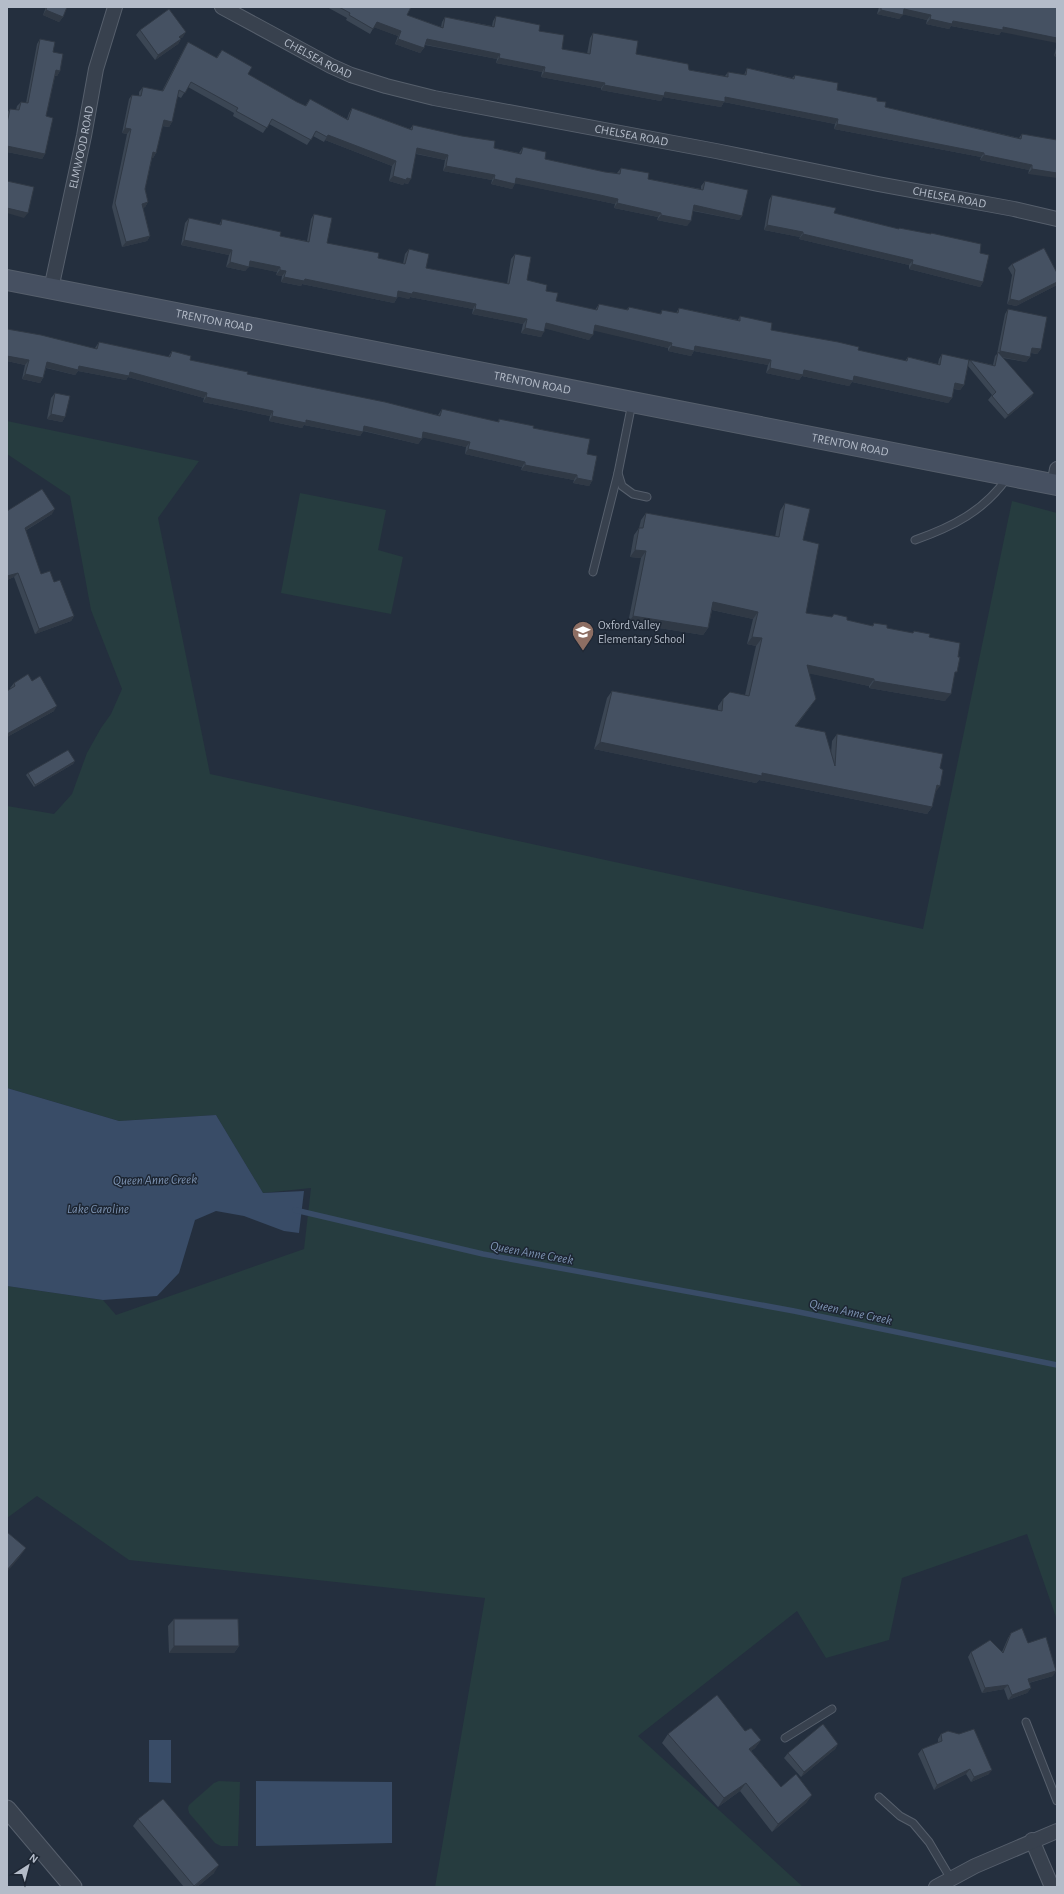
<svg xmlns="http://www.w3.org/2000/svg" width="1064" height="1894" font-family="'Alegreya Sans',sans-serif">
  <rect width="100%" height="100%" fill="#242f3e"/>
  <!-- green -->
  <g fill="#263c3f">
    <polygon points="7,421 199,461 158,518 210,774 923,929 1012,501 1057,513 1057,1620 1027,1534 902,1578 889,1640 826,1658 797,1611 638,1736 803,1887 435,1887 485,1598 129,1560 37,1496 7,1518 7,1286 103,1300 116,1315 304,1249 311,1188 263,1193 216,1115 119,1121 7,1088 7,806 54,814 72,794 87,753 101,728 111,714 122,689 91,610 70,496 7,454"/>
    <polygon points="300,493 386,510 378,550 403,557 391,614 281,593"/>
    <polygon points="219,1781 240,1782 238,1846 221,1846 215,1843 189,1813 188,1808 189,1805 214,1783"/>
  </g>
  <!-- water -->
  <g fill="#394c67">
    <polygon points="7,1088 119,1121 216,1115 263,1193 304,1191 299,1233 284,1231 244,1216 216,1211 195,1220 179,1273 157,1296 103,1300 7,1286"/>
    <polygon points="149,1740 171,1740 171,1783 149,1782"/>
    <polygon points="256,1781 392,1782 392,1843 256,1846"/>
  </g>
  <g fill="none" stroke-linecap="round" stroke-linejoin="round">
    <!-- stream -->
    <polyline stroke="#394c67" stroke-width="5.5" points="295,1210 483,1254 794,1311 1057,1365"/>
    <!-- service casing -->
    <g stroke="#565f6c" stroke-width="9">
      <g id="service">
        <polyline points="632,403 618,473 622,486 633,494 647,497"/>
        <path d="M915,540C952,527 984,511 1007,478"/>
        <polyline points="593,572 618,473"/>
        <polyline points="1026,1722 1057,1801"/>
        <polyline points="785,1738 832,1709"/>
        <polyline points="879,1797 900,1816 913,1823 929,1842 951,1879"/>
      </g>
    </g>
    <!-- minor casing -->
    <g stroke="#565f6c" stroke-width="16">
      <g id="minor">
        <path id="s1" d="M222,7L331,66L351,75L386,86L434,98L716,151L878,184L1014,209L1057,219"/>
        <path id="s2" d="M51,289L84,136L96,69L115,7"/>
        <polyline points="1054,485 1057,469"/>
        <polyline points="1032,1840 1052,1887"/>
        <polyline points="936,1887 975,1866 1057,1831"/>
      </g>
    </g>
    <!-- tertiary casing -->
    <g stroke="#565f6c" stroke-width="19">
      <polyline id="tertiary" points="7,1809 73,1887"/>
    </g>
    <!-- secondary casing -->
    <g stroke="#565f6c" stroke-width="22">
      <g id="secondary">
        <path id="s3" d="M7,280L1057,485"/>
      </g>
    </g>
    <!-- service -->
    <use href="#service" stroke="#38414e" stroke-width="7"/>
    <!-- minor -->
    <use href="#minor" stroke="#38414e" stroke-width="14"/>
    <!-- tertiary -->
    <use href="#tertiary" stroke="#38414e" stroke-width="17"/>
    <!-- secondary -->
    <use href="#secondary" stroke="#465061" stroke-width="20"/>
  </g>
  <!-- wall -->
  <g fill="#3b4654">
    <polygon points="46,7 67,7 63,17 59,22 43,15"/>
    <polygon points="327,7 411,7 407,15 441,27 442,22 445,17 492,26 493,21 496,16 539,31 562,49 587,54 590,38 593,33 636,54 689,70 725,76 728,72 744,75 747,68 792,78 795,75 837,90 877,101 885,107 1019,138 1022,134 1057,140 1028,174 1029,170 980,160 981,157 834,129 835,124 724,102 721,107 663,97 661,101 601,90 601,88 541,77 542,72 496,63 497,59 425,45 424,48 420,53 395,44 398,36 374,27 370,34 346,20 347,18"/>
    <polygon points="879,7 1054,7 1001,32 999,35 951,26 949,29 926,24 927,20 903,14 899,19 877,14"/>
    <polygon points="140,30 183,37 181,38 181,39 178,44 155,60 136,35"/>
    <polygon points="40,39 53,52 60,71 57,76 55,76 46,116 45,154 42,159 7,152 7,113 10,109 16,110 17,106 21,102 26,103 37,44"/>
    <polygon points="188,42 216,58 222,50 248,74 297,102 305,106 310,99 347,119 349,113 352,108 410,129 413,125 494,148 519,153 523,147 545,159 605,172 617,173 621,168 648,179 701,189 701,186 705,181 742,216 739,220 693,211 687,226 657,220 658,217 614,208 615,204 596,200 515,183 512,189 491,184 492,180 443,171 445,160 416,154 408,184 404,183 403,185 389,181 392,166 325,140 324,142 313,136 307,145 269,124 263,133 233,116 234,113 188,87 181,98 177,96 172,122 169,127 162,126 156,153 153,158 152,158 145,189 148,202 145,207 143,208 150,236 147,241 122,247 112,207 127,134 122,133 129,99 132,95 139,96 139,92 143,87 162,91 185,47"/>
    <polygon points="1057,44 1057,57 1054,56"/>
    <polygon points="772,195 834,213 899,229 899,228 931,234 931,233 980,253 983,282 980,287 909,269 909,265 799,239 800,237 764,230 769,200"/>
    <polygon points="314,214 327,243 378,258 403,264 405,254 409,249 426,268 507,284 511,259 515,254 527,280 546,291 556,301 595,310 599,304 626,310 629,307 660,314 662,310 676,313 679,308 738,320 740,316 771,330 905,361 908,357 938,364 939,359 942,354 968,362 970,360 993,365 995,356 997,354 1005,314 1008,309 1041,349 1037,354 1031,353 1030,357 1026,362 1003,358 1034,393 1031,397 1005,419 988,400 992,395 968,366 964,385 960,390 954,389 952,398 948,403 852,382 849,386 802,376 799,380 766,373 768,365 694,351 691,356 668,351 668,348 594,330 589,340 545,328 541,337 521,333 523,324 472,314 473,309 410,297 409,299 397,296 397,298 394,303 302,284 301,286 281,282 282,276 276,275 277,272 249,266 245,271 226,267 229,255 181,245 185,223 189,218 219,225 222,219 280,236 307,241 311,219"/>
    <polygon points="1012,264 1057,273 1057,285 1016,306 1007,304 1012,275 1008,268"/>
    <polygon points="99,342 168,357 172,351 190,360 247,374 438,415 442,409 498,422 499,419 533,428 587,454 592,481 589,486 573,483 574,480 521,470 522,467 465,454 466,447 422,437 422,439 418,444 363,431 360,436 304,425 302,428 269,421 270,416 203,402 204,398 128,377 126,380 78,371 75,375 46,368 43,378 40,383 22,379 25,365 7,361 95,348"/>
    <polygon points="55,393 65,417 62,422 47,419 51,398"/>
    <polygon points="785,503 803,540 806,613 832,617 834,614 847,620 872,626 874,623 887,628 929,637 954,677 945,701 869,688 869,686 809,673 811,706 796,726 831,753 832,741 837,734 940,768 935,793 932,807 927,814 759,780 756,783 594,749 607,698 612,691 718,711 718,706 723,699 745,695 756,646 747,644 753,619 712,610 708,628 703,635 628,623 641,558 630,557 634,535 639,528 641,520 646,513 775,537 780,511"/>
    <polygon points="7,511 52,514 25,531 41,574 54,582 74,616 71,621 35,634 14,577 7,580"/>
    <polygon points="32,681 54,711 7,737 7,691 11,689 10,688 14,683"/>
    <polygon points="75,761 73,764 34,787 26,775 28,773"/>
    <polygon points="174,1619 239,1646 234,1653 169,1653 168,1626"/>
    <polygon points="1011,1633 1028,1643 1053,1676 1029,1683 1031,1688 1027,1693 1008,1700 1004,1689 982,1693 968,1657 971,1652 1002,1652 1008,1638"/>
    <polygon points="745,1731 761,1740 755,1748 751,1751 781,1787 812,1795 806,1803 772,1832 740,1791 718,1807 662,1743 668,1734"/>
    <polygon points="941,1734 989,1774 971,1782 966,1774 934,1790 918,1754 922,1749 938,1743 938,1739"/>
    <polygon points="838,1744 835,1749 801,1777 784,1758 788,1753"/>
    <polygon points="138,1819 214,1873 197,1887 184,1887 133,1826"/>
  </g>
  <!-- shaded-wall -->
  <g fill="#303945">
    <polygon points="904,9 931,15 927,20 901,14"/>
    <polygon points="46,10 63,17 59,22 43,15"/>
    <polygon points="881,10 903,15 899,19 877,14"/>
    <polygon points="930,19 1003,27 1057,38 1057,43 1001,32 999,35 951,26 949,29 926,24"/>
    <polygon points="377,22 401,31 398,36 373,27"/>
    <polygon points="186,32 183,37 175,42 179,37"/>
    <polygon points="181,39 178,44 155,60 158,55"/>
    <polygon points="398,39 424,48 420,53 395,44"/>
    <polygon points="427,39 500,54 497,59 423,44"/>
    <polygon points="1057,52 1057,57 1054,56"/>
    <polygon points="499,58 545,67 542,72 496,63"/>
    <polygon points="56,70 60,71 57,76 53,75"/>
    <polygon points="544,72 605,83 601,88 541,77"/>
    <polygon points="604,85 665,92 725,97 838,119 835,124 724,102 721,107 663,97 661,101 601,90"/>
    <polygon points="164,120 172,122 169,127 160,125"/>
    <polygon points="837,124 984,153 981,157 834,129"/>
    <polygon points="125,128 131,129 127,134 122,133"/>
    <polygon points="328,135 396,161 392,166 325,140"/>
    <polygon points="7,146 45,154 42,159 7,152"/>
    <polygon points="417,148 448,155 445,160 414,153"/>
    <polygon points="153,152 156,153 153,158 149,157"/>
    <polygon points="984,155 1032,165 1029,170 980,160"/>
    <polygon points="446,166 495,175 492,180 443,171"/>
    <polygon points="1032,169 1057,173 1057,178 1028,174"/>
    <polygon points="393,176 411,179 408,184 404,183 403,185 389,181"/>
    <polygon points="516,178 600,195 618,199 615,204 513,183"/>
    <polygon points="494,179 515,184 512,189 491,184"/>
    <polygon points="148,202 145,207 138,209 142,204"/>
    <polygon points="617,203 661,213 658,217 614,208"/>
    <polygon points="694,205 742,216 739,220 691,210"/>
    <polygon points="7,208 28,213 24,218 7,213"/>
    <polygon points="661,215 691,221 687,226 657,220"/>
    <polygon points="767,225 803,232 800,237 764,230"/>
    <polygon points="803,234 913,260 909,265 799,239"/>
    <polygon points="150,236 147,241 122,247 126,242"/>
    <polygon points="184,240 232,250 229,255 181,245"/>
    <polygon points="250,261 280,267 277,272 247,266"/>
    <polygon points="230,262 249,267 245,271 226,267"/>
    <polygon points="912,264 983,282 980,287 909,269"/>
    <polygon points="280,270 286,271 282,276 276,275"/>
    <polygon points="284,277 305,279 397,298 394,303 302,284 301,286 281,282"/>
    <polygon points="1057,282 1057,285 1016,306 1007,304 1010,299"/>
    <polygon points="398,291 413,292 476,304 473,309 410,297 409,299 395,296"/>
    <polygon points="475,309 527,319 523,324 472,314"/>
    <polygon points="546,323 593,335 589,340 543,328"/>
    <polygon points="595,325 672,343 668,348 591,330"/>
    <polygon points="525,328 544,332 541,337 521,333"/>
    <polygon points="671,346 695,346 771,360 768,365 694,351 691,356 668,351"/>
    <polygon points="1032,348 1041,349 1037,354 1028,352"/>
    <polygon points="1000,351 1030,357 1026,362 997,356"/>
    <polygon points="7,356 29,360 25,365 7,361"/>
    <polygon points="47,362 130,372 207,393 204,398 128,377 126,380 78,371 75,375 44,367"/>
    <polygon points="770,368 804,370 854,376 952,398 948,403 852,382 849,386 802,376 799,380 766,373"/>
    <polygon points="25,374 43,378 40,383 22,379"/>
    <polygon points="955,383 964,385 960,390 952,388"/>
    <polygon points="1034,393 1031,397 1005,419 1008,415"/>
    <polygon points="206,397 273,411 270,416 203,402"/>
    <polygon points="51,414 65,417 62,422 47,419"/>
    <polygon points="272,416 306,420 363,432 360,436 304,425 302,428 269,421"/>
    <polygon points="364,426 422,439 418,444 361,430"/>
    <polygon points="423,432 470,442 466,447 420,437"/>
    <polygon points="468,449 525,462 522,467 465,454"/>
    <polygon points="525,465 577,475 574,480 521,470"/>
    <polygon points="577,478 592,481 589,486 573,483"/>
    <polygon points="55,509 52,514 21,533 25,528"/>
    <polygon points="635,550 646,551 641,558 630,557"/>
    <polygon points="18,573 14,577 7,580 7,576"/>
    <polygon points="713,602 758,612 753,619 708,609"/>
    <polygon points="74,616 71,621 35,634 39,629"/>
    <polygon points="633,616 708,628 703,635 628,623"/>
    <polygon points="752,637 762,638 756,646 747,644"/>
    <polygon points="807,665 874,679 869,686 802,672"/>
    <polygon points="874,681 951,694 945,701 869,688"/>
    <polygon points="816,699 811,706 790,733 795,726"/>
    <polygon points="57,706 54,711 7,737 7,734"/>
    <polygon points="600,742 762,773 932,807 927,814 759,780 756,783 594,749"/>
    <polygon points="75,761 73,764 34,787 35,785"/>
    <polygon points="937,785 940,786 935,793 932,792"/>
    <polygon points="26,1548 19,1558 7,1572 7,1570"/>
    <polygon points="174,1646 239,1646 234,1653 169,1653"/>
    <polygon points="1056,1671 1053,1676 1024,1684 1028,1679"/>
    <polygon points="1008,1685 1004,1689 982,1693 985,1688"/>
    <polygon points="1031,1688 1027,1693 1008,1700 1012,1695"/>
    <polygon points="761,1740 755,1748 743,1757 749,1749"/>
    <polygon points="838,1744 835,1749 801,1777 804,1772"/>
    <polygon points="970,1769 966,1774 934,1790 937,1785"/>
    <polygon points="992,1770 989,1774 971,1782 974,1777"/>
    <polygon points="746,1783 740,1791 718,1807 724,1798"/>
    <polygon points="812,1795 806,1803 772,1832 778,1824"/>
    <polygon points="219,1865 214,1873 197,1887 194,1887"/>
  </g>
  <!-- building -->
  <g fill="#455162" stroke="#303945">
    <polygon points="47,7 67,7 63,17 46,10"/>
    <polygon points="339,7 411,7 407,15 443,28 445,17 494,27 496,16 540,25 539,31 564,35 562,49 590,54 593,33 638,41 636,54 688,64 689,70 728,77 728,72 746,75 747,68 794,79 795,75 838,83 837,90 877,98 877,101 886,102 885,107 1021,139 1022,134 1057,140 1057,173 1032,169 1032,165 984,155 984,153 837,124 838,119 725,97 725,102 665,92 664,96 604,85 605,83 544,72 545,67 499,58 500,54 427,39 424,48 398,39 401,31 377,22 373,29 349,15 350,13"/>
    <polygon points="881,7 1054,7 1057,8 1057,38 1003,27 1003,30 953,21 952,24 930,19 931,15 904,9 903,15 881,10"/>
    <polygon points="169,9 186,32 179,37 181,39 158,55 140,30"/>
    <polygon points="40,39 55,42 53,52 63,54 60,71 56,70 46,116 53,118 45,154 7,146 7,123 10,109 19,110 21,102 28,103"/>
    <polygon points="188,42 217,58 222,50 252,67 248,74 297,102 306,106 310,99 348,120 352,108 412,130 413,125 462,136 495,141 494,148 521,154 523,147 546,152 545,159 605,172 620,174 621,168 649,173 648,179 703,190 705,181 748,190 742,216 694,205 691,221 661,215 661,213 617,203 618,199 600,195 516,178 515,184 494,179 495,175 446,166 448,155 417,148 411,179 407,178 406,180 393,176 396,161 328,135 327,137 316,131 311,140 272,119 267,128 236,111 238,108 191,82 185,93 179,90 172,122 164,120 156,153 153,152 145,189 148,202 142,204 150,236 126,242 115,203 131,129 125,128 132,95 141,96 143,87 163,91"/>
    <polygon points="7,181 34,187 28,213 7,208"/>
    <polygon points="772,195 836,208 834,213 899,229 899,228 931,234 931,233 981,244 980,253 989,255 983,282 912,264 913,260 803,234 803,232 767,225"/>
    <polygon points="314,214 332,218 327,243 379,253 378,258 405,264 409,249 429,254 426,268 509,284 515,254 531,257 527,280 547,285 546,291 558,293 556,301 597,310 599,304 628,310 629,307 661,314 662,310 678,313 679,308 740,321 740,316 772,323 771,330 838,342 859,347 858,350 907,361 908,357 940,365 942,354 969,360 964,385 955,383 952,398 854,376 853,381 804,370 803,375 770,368 771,360 695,346 694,351 671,346 672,343 595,325 593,335 546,323 544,332 525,328 527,319 475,309 476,304 413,292 412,294 398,291 397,298 305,279 304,281 284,277 286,271 280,270 280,267 250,261 249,267 230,262 232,250 184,240 189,218 221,225 222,219 281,232 280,236 309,242"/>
    <polygon points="1044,248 1057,273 1057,282 1019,301 1010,299 1015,270 1012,264"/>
    <polygon points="1008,309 1047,317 1041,349 1032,348 1030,357 1000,351"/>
    <polygon points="7,329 41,335 97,349 99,342 170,357 172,351 191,356 190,360 248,372 247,374 385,402 440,416 442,409 499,422 499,419 534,426 533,428 590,439 587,454 597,456 592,481 577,478 577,475 525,465 525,462 468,449 470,442 423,432 422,439 364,426 363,432 306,420 306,423 272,416 273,411 206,397 207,393 130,372 129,376 79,366 78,370 47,362 43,378 25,374 29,360 7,356"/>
    <polygon points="998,352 1034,393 1008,415 992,396 996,392 970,360 995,366"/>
    <polygon points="55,393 70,396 65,417 51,414"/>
    <polygon points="42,489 55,509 25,528 41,574 50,571 54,582 60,580 74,616 39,629 18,573 7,576 7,511"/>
    <polygon points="785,503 810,509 803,540 819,544 806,613 832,617 834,614 847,617 847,620 873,626 874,623 887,625 887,628 913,633 914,631 930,634 929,637 960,643 958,657 960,657 957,672 955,672 951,694 874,681 874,679 807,665 816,699 795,726 825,732 835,766 837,734 943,754 940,768 943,770 940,786 937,785 932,807 762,773 762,776 600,742 612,691 722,711 723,699 730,692 749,696 762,638 752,637 758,612 713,602 708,628 633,616 646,551 635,550 639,528 643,528 646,513 779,537"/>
    <polygon points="28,674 32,681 40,676 57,706 7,734 7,691 15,686 14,683"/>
    <polygon points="68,750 75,761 35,785 28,773"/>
    <polygon points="7,1532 26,1548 7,1570"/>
    <polygon points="174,1619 238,1619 239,1646 174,1646"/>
    <polygon points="1022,1628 1028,1643 1046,1637 1056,1671 1028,1679 1031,1688 1012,1695 1008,1685 985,1688 971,1652 990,1640 1003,1653 1011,1633"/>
    <polygon points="717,1695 745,1731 751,1728 761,1740 749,1749 781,1787 796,1774 812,1795 778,1824 746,1783 724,1798 668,1734"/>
    <polygon points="823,1724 838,1744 804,1772 788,1753"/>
    <polygon points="974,1729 992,1770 974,1777 970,1769 937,1785 922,1749 942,1741 941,1734 948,1731 959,1734"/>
    <polygon points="163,1799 219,1865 194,1886 138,1819"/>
  </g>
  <!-- icons -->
  <defs>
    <g id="school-pin" transform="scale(1.15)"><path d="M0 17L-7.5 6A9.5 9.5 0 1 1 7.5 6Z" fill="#8d6e63" stroke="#1d2633"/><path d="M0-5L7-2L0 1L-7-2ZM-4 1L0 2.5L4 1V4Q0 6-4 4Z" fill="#fff"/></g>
  </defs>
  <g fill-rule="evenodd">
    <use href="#school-pin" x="583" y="632"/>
  </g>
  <g text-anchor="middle" stroke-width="3" stroke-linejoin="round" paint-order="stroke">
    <!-- street labels -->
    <g font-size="12" fill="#b4bcc9" stroke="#1d2633">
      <text dy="4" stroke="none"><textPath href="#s1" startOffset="109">CHELSEA ROAD</textPath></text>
      <text dy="4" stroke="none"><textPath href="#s1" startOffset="433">CHELSEA ROAD</textPath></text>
      <text dy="4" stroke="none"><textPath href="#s2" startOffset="145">ELMWOOD ROAD</textPath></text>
      <text dy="4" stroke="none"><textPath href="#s1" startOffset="757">CHELSEA ROAD</textPath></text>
      <text dy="4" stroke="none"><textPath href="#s3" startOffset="211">TRENTON ROAD</textPath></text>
      <text dy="4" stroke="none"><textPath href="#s3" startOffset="535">TRENTON ROAD</textPath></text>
      <text dy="4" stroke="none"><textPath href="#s3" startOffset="859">TRENTON ROAD</textPath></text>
    </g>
    <!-- poi labels -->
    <g font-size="12" fill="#b4bcc9" stroke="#1d2633" text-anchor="start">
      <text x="598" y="629">Oxford Valley<tspan x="598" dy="14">Elementary School</tspan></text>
    </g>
    <!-- water labels -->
    <g font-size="13" font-style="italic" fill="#7c92b1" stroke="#1d2633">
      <text transform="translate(155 1179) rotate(-1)" y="5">Queen Anne Creek</text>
      <text x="98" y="1213">Lake Caroline</text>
      <text transform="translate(532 1252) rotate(10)" y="5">Queen Anne Creek</text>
      <text transform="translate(851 1311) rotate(12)" y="5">Queen Anne Creek</text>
    </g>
  </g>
  <!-- border -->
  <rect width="1064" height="1894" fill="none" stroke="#b4bcc9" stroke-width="16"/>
  <!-- north arrow -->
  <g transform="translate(28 1866) rotate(36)" stroke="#1d2633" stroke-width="3" paint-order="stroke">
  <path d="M0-3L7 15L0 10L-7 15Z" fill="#b4bcc9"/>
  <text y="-6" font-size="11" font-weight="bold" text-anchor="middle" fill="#b4bcc9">N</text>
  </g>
</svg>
